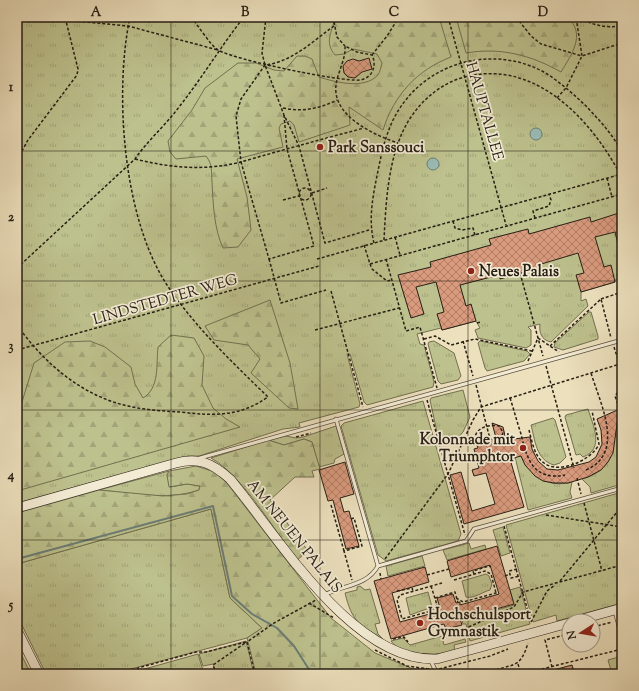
<svg xmlns="http://www.w3.org/2000/svg" width="639" height="691" font-family="'Sorts Mill Goudy',serif">
  <defs>
    <pattern id="grass-tufts" width="24" height="20" patternUnits="userSpaceOnUse"><rect width="24" height="20" fill="#bdc18d"/><path d="M3 7l-1-3M5 7V3M7 7l1-3M15 17l-1-3M17 17v-4M19 17l1-3" fill="none" stroke="#a2a579"/></pattern>
    <pattern id="forest-firs" width="22" height="20" patternUnits="userSpaceOnUse"><rect width="22" height="20" fill="#bdc18d"/><path d="M5 1l3.5 6h-7zM16 11l3.5 6h-7z" fill="#a2a579"/></pattern>
    <pattern id="building-cross-hatch" width="8" height="8" patternUnits="userSpaceOnUse"><rect width="8" height="8" fill="#d99a7d"/><path d="M0 0l8 8M0 8l8-8" fill="none" stroke="#b07d65"/></pattern>
  </defs>
  <rect width="100%" height="100%" fill="#ece0bd"/>
  <filter id="stains"><feTurbulence type="fractalNoise" baseFrequency=".005" numOctaves="4"/><feColorMatrix values="0 0 0 0 .2 0 0 0 0 .09 0 0 0 0 .02 0 0 0 .5 -.17"/></filter>
  <radialGradient id="worn" r=".72"><stop offset=".6" stop-color="#630" stop-opacity="0"/><stop offset="1" stop-color="#630" stop-opacity=".3"/></radialGradient>
  <!-- grass -->
  <g fill="url(#grass-tufts)" stroke="#727050">
    <path d="M17,17H622V278L615,280V282L581,292V301L586,299L588,306L551,342C541,340 539,332 540,324L528,327L531,330V345L526,348L478,338L475,330L480,328L476,321L442,330L441,328L417,334L420,344L424,345L434,382L433,387L367,405L364,402L350,354H347L360,404L359,407L299,423L300,427L283,429L199,456H188L17,503Z"/>
    <polygon points="589,312 591,312 598,336 598,339 563,350 554,347 555,343"/>
    <polygon points="434,341 454,353 461,376 458,380 441,384 438,381 428,344 429,342"/>
    <polygon points="480,341 527,351 530,354 524,361 487,371 485,368 478,343"/>
    <polygon points="463,390 470,417 463,432 454,442 444,442 437,432 430,400 431,398"/>
    <polygon points="423,401 461,534 458,541 386,561 378,555 341,426 344,423"/>
    <path d="M588,409C593,425 605,449 583,457L580,454L576,455L565,417L566,415Z"/>
    <path d="M553,418L555,420L566,457L560,463L554,465C536,460 535,440 531,425Z"/>
    <path d="M617,421L622,438V484L591,493L590,487L582,479C611,471 616,451 614,423Z"/>
    <polygon points="336,426 344,454 335,459 334,463 319,467 312,442 304,439 284,445 268,440 286,436 296,438 303,437"/>
    <path d="M520,449C526,474 546,489 572,482L570,492L572,498L528,510L515,457Z"/>
    <path d="M169,471L167,475L170,487L187,484L200,486L199,490C167,501 132,493 99,490Z"/>
    <polygon points="622,492 622,603 557,621 556,615 533,622 506,525"/>
    <polygon points="211,509 230,598 262,628 247,638 112,674 46,674 17,615 17,564"/>
    <polygon points="503,527 510,553 501,556 493,530"/>
    <polygon points="469,543 471,549 485,545 486,549 447,560 443,550"/>
    <polygon points="422,556 425,566 388,576 386,566"/>
    <path d="M486,574L489,576L492,584L490,590C482,592 474,599 466,597L462,581Z"/>
    <path d="M360,586L365,590L370,589L380,623L375,624L378,634L383,639C359,624 352,622 345,593L357,590V587Z"/>
    <polygon points="520,587 530,624 470,641 466,624 463,624 462,620 514,605 510,590"/>
    <polygon points="428,592 432,607 410,615 406,598"/>
    <path d="M442,636L444,645L465,639L466,642L454,645L455,651C437,655 403,658 391,641L403,638L410,645Z"/>
    <polygon points="246,641 254,674 217,674 213,664 203,666 199,654"/>
    <polygon points="17,646 31,674 17,674"/>
    <polygon points="198,654 204,674 142,674 141,670"/>
    <polygon points="622,656 622,674 612,674 608,660"/>
  </g>
  <!-- forest -->
  <g fill="url(#forest-firs)" stroke="#727050">
    <path d="M335,17H439L451,57C417,70 394,95 383,130L349,107L350,125L299,142L294,125L290,121L281,124L279,128L283,147L237,159L247,197L251,230L238,247L223,248C214,229 213,203 212,182C211,171 213,165 206,156L176,159L170,152L168,141L192,110L205,88L238,63H256L274,70L284,71L297,56H305L312,59L319,77C335,82 364,90 378,75C380,72 381,67 382,63L377,54L353,49L344,54L335,55C324,42 332,33 335,17Z"/>
    <path d="M456,17H548L550,20L567,17C587,34 571,55 561,72C531,55 500,47 466,53Z"/>
    <polygon points="17,34 22,65 17,83"/>
    <polygon points="270,300 290,363 298,409 289,408 251,373 260,359 248,345 214,340 205,326"/>
    <path d="M171,335L194,338L204,356L202,385L213,408L226,419L240,427L17,491V418L34,363L65,342L90,341L105,347L131,367L135,384L143,398C160,388 156,364 158,347Z"/>
    <path d="M304,439L312,442L320,469L312,471L314,477H295L270,500L308,551L297,560C275,531 242,475 211,458L268,440L284,445Z"/>
    <polygon points="196,466 215,472 226,482 331,618 375,653 413,669 429,669 431,674 256,674 247,638 262,628 230,598 211,509 17,564 17,513 99,490 163,496 187,494 199,490 200,486 187,484 169,487 167,475 169,471"/>
  </g>
  <!-- water -->
  <g fill="#9abcb6" stroke="#6c7d75">
    <circle cx="536" cy="134" r="6"/>
    <circle cx="433" cy="164" r="6"/>
  </g>
  <g fill="none" stroke-linecap="round" stroke-linejoin="round">
    <!-- stream -->
    <polyline stroke="#6c7d75" stroke-width="2" points="17,559 213,506 232,596 252,614 277,628 294,646 312,674"/>
  </g>
  <!-- building -->
  <g fill="url(#building-cross-hatch)" stroke="#261e14">
    <polygon points="369,58 372,69 362,72 355,78 348,77 344,73 343,66 347,61 353,59 359,61"/>
    <polygon points="622,212 622,252 620,252 615,232 595,237 604,267 611,265 615,282 581,292 576,275 584,273 578,253 538,265 539,268 500,279 499,275 460,285 466,306 471,304 476,321 442,330 437,314 444,312 436,282 416,287 424,314 411,318 398,275 431,267 430,262 491,245 489,239 528,229 529,234 590,217 591,222"/>
    <polygon points="622,408 622,426 620,426 618,417 613,453 608,462 601,470 588,477 568,483 554,483 543,481 535,476 525,465 521,456 510,459 524,507 464,524 450,475 461,472 472,511 495,504 486,473 474,476 472,470 479,468 474,449 478,448 476,443 496,438 492,423 503,427 506,440 530,437 532,449 538,461 547,469 558,470 589,462 596,457 602,444 601,430 597,419"/>
    <polygon points="345,462 354,494 340,498 344,512 349,511 359,546 346,549 333,500 328,501 319,470"/>
    <polygon points="497,546 514,604 464,618 460,619 462,625 446,629 444,624 440,625 391,639 374,581 425,567 429,582 392,593 400,622 437,612 436,609 440,608 437,598 453,594 456,603 460,602 460,605 499,594 490,565 451,577 447,561"/>
    <polygon points="572,665 575,674 546,674 546,672"/>
  </g>
  <g fill="none" stroke-linecap="round" stroke-linejoin="round">
    <!-- lane casing -->
    <g stroke="#584e3e" stroke-width="4.5">
      <g id="lane">
        <polyline points="336,419 378,566"/>
        <polyline points="200,458 622,340"/>
        <path d="M324,595C343,585 367,586 378,566L466,541L474,529L622,488"/>
        <polyline points="615,611 622,638"/>
        <polyline points="431,661 437,674"/>
      </g>
    </g>
    <!-- secondary casing -->
    <g stroke="#261e14" stroke-width="10">
      <g id="secondary">
        <path d="M17,508L176,463C199,457 212,463 230,479C278,536 353,663 437,659L569,623"/>
        <polyline points="575,621 622,608"/>
        <polyline points="17,630 39,674"/>
      </g>
    </g>
    <!-- path -->
    <g stroke="#261e14" stroke-width="1.5" stroke-dasharray="3 2" stroke-linecap="butt">
      <polyline points="58,17 65,20 128,26 218,50"/>
      <path d="M191,17C197,24 211,46 218,50C235,60 341,82 360,80C373,78 377,65 372,55L357,52L345,46C346,59 338,71 336,85C332,116 374,135 398,143"/>
      <polyline points="266,17 262,53 265,65 284,115 299,146 325,243 369,230"/>
      <polyline points="333,17 337,37 345,46"/>
      <polyline points="448,17 506,225"/>
      <polyline points="516,17 531,36 541,44 582,56 576,17"/>
      <path d="M579,17C593,26 606,28 622,26"/>
      <polyline points="372,55 387,36 399,17"/>
      <polyline points="557,98 566,88 582,56 622,43"/>
      <path d="M283,108C302,112 319,109 337,100"/>
      <path d="M284,115L287,149L314,246L269,259L241,162C282,150 323,139 364,128"/>
      <path d="M135,159C171,168 205,171 241,162L236,116L241,99L265,65C292,62 313,41 334,26"/>
      <polyline points="17,160 28,140 77,75 78,69 65,17"/>
      <polyline points="607,178 612,197"/>
      <circle cx="305" cy="194" r="6"/>
      <polyline points="312,193 327,188"/>
      <polyline points="283,200 299,196"/>
      <polyline points="535,218 533,211 549,206 551,200 549,194"/>
      <polyline points="453,221 455,228 462,230 473,228 475,235"/>
      <polyline points="395,237 400,255"/>
      <path d="M384,240C386,201 388,154 409,120C423,98 444,81 469,76C537,61 591,120 620,174"/>
      <path d="M374,243C368,219 373,195 378,171C382,150 387,129 398,111C428,62 491,45 542,71C558,80 572,93 585,105C599,120 613,134 622,153"/>
      <polyline points="364,245 370,264 622,194"/>
      <polyline points="269,259 281,303 326,290"/>
      <polyline points="317,259 622,174"/>
      <polyline points="386,259 406,331 420,327 437,388"/>
      <polyline points="370,264 372,269 387,281 392,280"/>
      <path d="M17,268L135,159C148,140 165,126 179,107C202,78 221,46 244,17"/>
      <polyline points="520,273 543,356"/>
      <polyline points="331,291 363,407"/>
      <polyline points="601,299 622,292"/>
      <polyline points="477,323 481,322"/>
      <path d="M17,325C44,363 82,396 128,406C145,410 163,411 180,412C214,416 239,417 268,397C232,362 195,327 167,285C123,218 114,93 130,17"/>
      <polyline points="315,330 399,308"/>
      <polyline points="424,339 435,336 451,345 475,339 532,351"/>
      <polyline points="463,341 473,376"/>
      <polyline points="550,346 601,299 611,338"/>
      <polyline points="614,347 622,372"/>
      <polyline points="17,350 319,266"/>
      <polyline points="528,361 538,338 559,352"/>
      <polyline points="546,366 574,468"/>
      <polyline points="476,385 490,439"/>
      <polyline points="622,390 618,392 615,396 617,402 622,404"/>
      <path d="M510,398C514,410 517,422 521,434C527,459 533,481 565,475"/>
      <polyline points="427,400 465,535"/>
      <path d="M529,430C532,441 534,456 544,463C559,475 592,460 599,444L592,411"/>
      <polyline points="296,437 311,433"/>
      <path d="M485,443H479L475,437C477,427 491,424 499,426L503,432L502,437L498,440"/>
      <path d="M586,470C626,453 600,403 591,373"/>
      <polyline points="577,478 581,494"/>
      <polyline points="584,503 602,571"/>
      <polyline points="331,505 344,551"/>
      <polyline points="546,515 622,527"/>
      <polyline points="351,519 354,518 362,546 344,551 352,580"/>
      <polyline points="504,526 531,622"/>
      <polyline points="385,559 448,474 473,420 481,407 620,364"/>
      <polyline points="517,569 509,571 511,578 519,576"/>
      <polyline points="380,573 381,579"/>
      <polyline points="474,574 473,571 489,566 491,567"/>
      <polyline points="427,575 449,569"/>
      <polyline points="505,576 510,574"/>
      <polyline points="454,580 485,571 491,574 496,593"/>
      <polyline points="560,581 622,506"/>
      <polyline points="431,586 438,608"/>
      <polyline points="397,591 412,588 413,591"/>
      <polyline points="435,598 455,592 458,603"/>
      <polyline points="456,598 463,602 496,593 497,595"/>
      <polyline points="309,603 334,618"/>
      <polyline points="437,605 431,611 402,619 397,600 400,595 442,583"/>
      <polyline points="531,622 547,591 555,585"/>
      <polyline points="593,627 612,622"/>
      <polyline points="464,629 514,607 523,592 622,565"/>
      <polyline points="393,639 404,637 408,642"/>
      <polyline points="375,650 407,666 429,669"/>
      <polyline points="518,664 521,674"/>
      <polyline points="552,667 545,640 569,634"/>
      <polyline points="439,669 490,656 508,649"/>
      <polyline points="135,674 138,668 196,652 206,652 246,642"/>
      <polyline points="216,674 213,665 245,643"/>
      <polyline points="255,674 247,642 274,623 316,600"/>
      <polyline points="481,674 495,670"/>
      <path d="M495,674V670C516,664 521,666 528,643"/>
      <polyline points="522,674 622,649"/>
    </g>
    <!-- lane -->
    <use href="#lane" stroke="#f3ebd4" stroke-width="3"/>
    <!-- secondary -->
    <use href="#secondary" stroke="#f3ebd4" stroke-width="9"/>
  </g>
  <!-- grid -->
  <path fill="none" stroke="#261e14" stroke-width="1" stroke-opacity="0.55" d="M171,17V674M320,17V674M468,17V674M17,151H622M17,281H622M17,410H622M17,540H622"/>
  <!-- markers -->
  <g fill="#8f2418" stroke="#f3ebd4" stroke-width="1.5">
    <circle cx="320" cy="147" r="4"/>
    <circle cx="471" cy="271" r="4"/>
    <circle cx="523" cy="448" r="4"/>
    <circle cx="420" cy="623" r="4"/>
  </g>
  <g text-anchor="middle" stroke-width="3.5" stroke-linejoin="round" paint-order="stroke">
    <!-- street labels -->
    <g font-size="15" fill="#261e14" stroke="#f3ebd4">
      <text transform="translate(485 111) rotate(74)" y="5">HAUPTALLEE</text>
      <text transform="translate(165 299) rotate(-16)" y="5">LINDSTEDTER WEG</text>
      <text transform="translate(295 536) rotate(51)" y="5">AM NEUEN PALAIS</text>
    </g>
    <!-- poi labels -->
    <g font-size="15" font-weight="bold" fill="#261e14" stroke="#f3ebd4" text-anchor="start">
      <text x="328" y="152">Park Sanssouci</text>
      <text x="479" y="276">Neues Palais</text>
      <text x="515" y="444" text-anchor="end">Kolonnade mit<tspan x="515" dy="17">Triumphtor</tspan></text>
      <text x="428" y="619">Hochschulsport<tspan x="428" dy="17">Gymnastik</tspan></text>
    </g>
  </g>
  <!-- margin -->
  <rect width="639" height="691" fill="none" stroke="#ece0bd" stroke-width="44"/>
  <!-- north arrow -->
  <g transform="translate(581 633) rotate(258)"><circle r="19" fill="#f3ebd4" stroke="#a19987"/>
  <path d="M0-3L7 15L0 10L-7 15Z" fill="#8f2418"/>
  <text y="-6" font-size="11" font-weight="bold" text-anchor="middle" fill="#261e14">N</text>
  </g>
  <rect x="22" y="22" width="595" height="647" fill="none" stroke="#261e14" stroke-width="1.5"/>
  <g font-size="13" text-anchor="middle" font-weight="bold" fill="#261e14">
    <text x="96" y="16">A</text>
    <text x="245" y="16">B</text>
    <text x="394" y="16">C</text>
    <text x="543" y="16">D</text>
    <text x="11" y="91">1</text>
    <text x="11" y="221">2</text>
    <text x="11" y="350">3</text>
    <text x="11" y="479">4</text>
    <text x="11" y="609">5</text>
  </g>
  <rect width="100%" height="100%" filter="url(#stains)"/>
  <rect width="100%" height="100%" fill="url(#worn)"/>
</svg>
